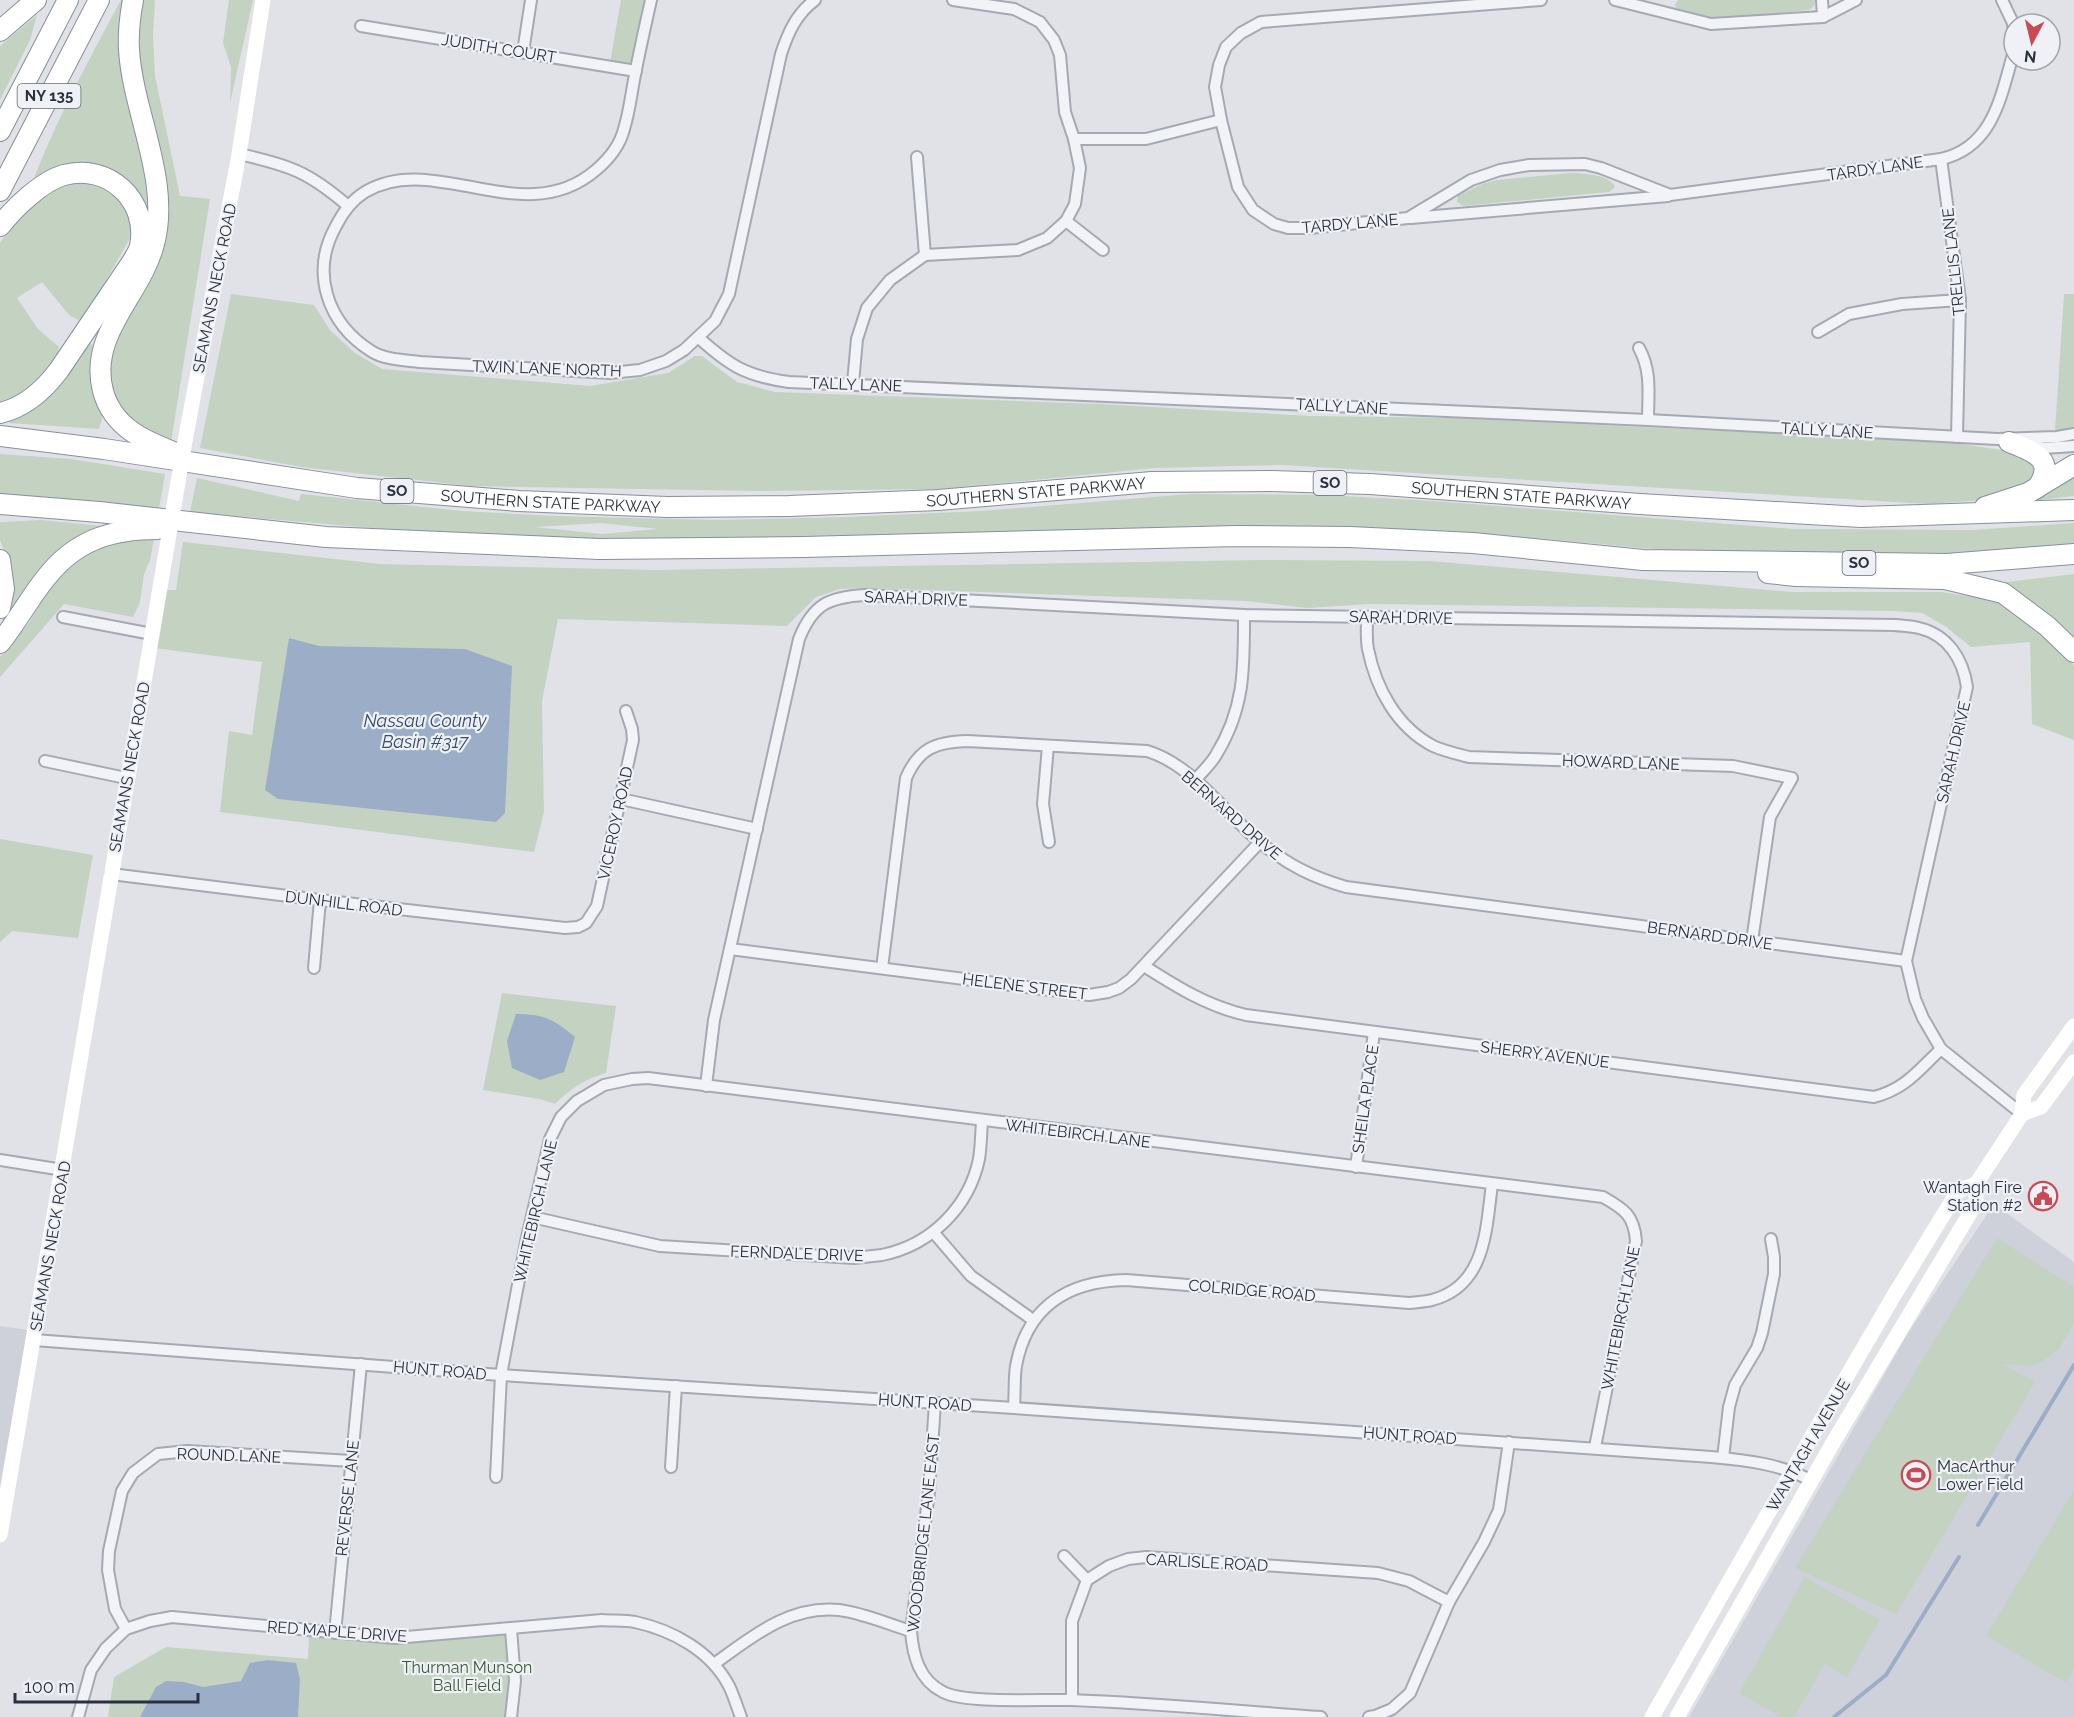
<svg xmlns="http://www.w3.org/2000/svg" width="2074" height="1717" font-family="Raleway,sans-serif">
  <rect width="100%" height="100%" fill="#e0e2e8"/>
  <!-- built -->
  <g fill="#ced1da">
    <polygon points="1994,1204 2074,1262 2074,1717 1689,1717 1908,1333"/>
    <polygon points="0,1326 28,1330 0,1486"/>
  </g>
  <!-- green -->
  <g fill="#c4d2c1" fill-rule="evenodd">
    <path d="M121,0H126L152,208H143L100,169L29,191C54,124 87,63 121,0Z"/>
    <polygon points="138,0 155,0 153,34 155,76 180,196 210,199 171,442 135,430 114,404 105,371 115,337 134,308 154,265 166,216 136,72"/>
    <polygon points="229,0 253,0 230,103 231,67 223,43"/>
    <polygon points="621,0 647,0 634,68 610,63"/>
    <polygon points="1678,0 1816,0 1814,6 1809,10 1723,18 1708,18 1676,8 1675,5"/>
    <polygon points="37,15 30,40 0,100 0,46"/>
    <path d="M1571,173C1585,174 1609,174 1615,187L1609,192L1464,206L1457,202L1458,196L1482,184L1497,180Z"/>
    <polygon points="74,180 101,183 123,199 133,221 132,235 86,315 79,320 70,316 42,282 17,298 38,329 59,347 56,363 47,379 0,407 0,243 12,225 45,192"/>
    <polygon points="231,294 314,305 330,330 355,353 382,369 590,386 668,373 695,356 702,356 737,382 775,392 1099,404 1311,416 1452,418 1948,442 2028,454 2038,461 2038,482 1985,500 1928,504 1281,465 1155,468 942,489 758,491 470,486 301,467 200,448"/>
    <polygon points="2064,294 2074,294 2074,428 2055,431"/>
    <polygon points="87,340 95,348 92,374 93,391 103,415 99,429 9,423 8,417"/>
    <polygon points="0,454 71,459 165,474 159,509 0,495"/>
    <polygon points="2074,474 2074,496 2024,502 2062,485"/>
    <path d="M197,478L299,501L301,494L462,511L554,516L715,520L846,517L981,511L1190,494L1323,495L1434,501L1793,529L1972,530L2074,523V549L1974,558L1697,553L1535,538L1325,527H1190L796,539L561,540L463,536L190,512ZM601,523L658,529L602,534L535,527Z"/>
    <polygon points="42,520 103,526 102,532 7,623 2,620 9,594 9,562 0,540 0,522"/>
    <polygon points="144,537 154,539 150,560 144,574 140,602 133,617 64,604 0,677 0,657 29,623 54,578 73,561 104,542"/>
    <polygon points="183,542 380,564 655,570 1261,560 1429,561 1792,592 1941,592 1988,599 2018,611 2039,626 2074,665 2074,740 2032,724 2030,642 1971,647 1945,626 1922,613 1894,611 1370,604 1307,608 1245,601 864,588 840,589 816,597 787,626 558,619 542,701 544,812 534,852 220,812 229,731 252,735 262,662 154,648 164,590 176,590"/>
    <polygon points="2074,574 2074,647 1998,583"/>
    <polygon points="0,839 93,855 78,938 12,931 0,942"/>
    <path d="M502,993L616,1006L606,1073C583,1080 572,1088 555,1104L540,1099L483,1090Z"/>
    <polygon points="1997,1238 2074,1287 2074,1323 2059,1349 2042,1362 2033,1366 2003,1364 2035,1382 1896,1614 1795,1568"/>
    <polygon points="2074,1490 2074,1669 2066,1683 1986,1636"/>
    <polygon points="1805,1577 1880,1620 1847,1677 1825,1664 1794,1717 1781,1717 1739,1693"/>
    <polygon points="509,1631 512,1681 508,1717 108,1717 114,1677 166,1647 308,1659 309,1632 398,1640"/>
  </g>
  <!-- water -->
  <g fill="#9caec7">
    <polygon points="289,638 319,646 465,649 512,666 505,813 496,822 278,799 265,790"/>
    <path d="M516,1014C544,1014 553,1019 575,1037L564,1072L540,1080L512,1068L507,1041Z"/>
    <polygon points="268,1660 296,1663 300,1679 298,1717 140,1717 156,1687 166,1681 184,1682 203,1687 241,1681 250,1663"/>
  </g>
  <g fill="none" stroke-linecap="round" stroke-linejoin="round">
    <!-- stream -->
    <g stroke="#9caec7" stroke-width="4">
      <polyline points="1978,1525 2074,1365"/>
      <polyline points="1834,1717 1886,1675 1959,1557"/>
    </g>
    <!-- street casing -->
    <g stroke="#a5a9b2" stroke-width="14">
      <g id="street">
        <path d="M651,0C645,27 639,53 634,80C631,96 629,113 624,129C620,145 609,159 596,170C524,232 434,150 365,192C352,200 343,212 336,226C310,272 327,323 371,351C385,360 404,360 420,362L610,373L640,370L666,361L684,350L715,321L729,294L781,54C788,33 796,14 815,0"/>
        <path d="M1541,0L1261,22L1241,33L1226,47L1219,65L1215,87L1221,120L1238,187L1253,210L1274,224L1288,228H1309L1408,218L1471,180L1500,170L1529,165L1585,164L1601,168L1670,195L1941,159C1994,147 2001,95 2014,51"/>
        <polyline points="1615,0 1711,24 1823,17 1856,0"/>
        <polyline points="1822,0 1823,17"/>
        <polyline points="2002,0 2013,23 2014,35"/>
        <polyline points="361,26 636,71"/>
        <polyline points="523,52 531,0"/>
        <polyline points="1074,139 1146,139 1221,120"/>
        <path d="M239,154C289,165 309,172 348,206"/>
        <polyline points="917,157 925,255"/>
        <polyline points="1941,159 1960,300 1957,437"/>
        <polyline points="1411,218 1668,196"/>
        <polyline points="1066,221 1103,250"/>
        <polyline points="1818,332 1849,314 1902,304 1960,300"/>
        <path d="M699,338C730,366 746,376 789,382L1648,420L1997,439L2057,437L2074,434"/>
        <path d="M1639,348C1652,372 1648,394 1648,420"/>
        <polyline points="853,383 857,339 867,308 890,280 925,255 1018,250 1047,238 1066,221 1075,204 1080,168 1074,139 1065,112 1060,55 1054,40 1040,22 1014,9 953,0"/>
        <polyline points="2030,445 2044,448 2074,446"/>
        <polyline points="63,617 152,634"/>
        <path d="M1367,617C1367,627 1366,639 1368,649C1376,689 1397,727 1433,746C1444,751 1457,754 1469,757L1733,766L1792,778L1770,817L1752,941"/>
        <polyline points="1048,746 1043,804 1049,842"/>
        <polyline points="45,761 126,778"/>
        <path d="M1195,780C1202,772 1211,764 1216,755C1245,708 1244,668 1244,615"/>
        <polyline points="621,799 757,829"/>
        <polyline points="111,874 320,900 565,928 578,927 586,923 597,906 633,740 632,729 626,711"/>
        <polyline points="730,949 1089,995 1108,992 1119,988 1131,979 1260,842"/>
        <path d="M1144,966C1177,987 1207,1006 1246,1015L1874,1097C1905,1089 1918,1071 1941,1049"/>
        <polyline points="314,968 320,900"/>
        <path d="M882,968L906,778C919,748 936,742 967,741L1147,751C1192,764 1225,814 1261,843C1288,865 1312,877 1346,887L1906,961"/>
        <path d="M706,1086L714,1020L799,639C813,604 829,597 865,595L1244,615L1895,625C1903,626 1912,626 1919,628C1948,635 1963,659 1967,687L1906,961L1915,999L1923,1018L1941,1049L2022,1114"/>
        <polyline points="0,1160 63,1170"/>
        <polyline points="1356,1167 1374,1032"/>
        <path d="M532,1217L660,1246L854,1258C864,1257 873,1256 882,1255C931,1245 969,1207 979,1159C981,1147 981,1134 982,1122"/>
        <polyline points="934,1233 971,1276 1033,1320"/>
        <path d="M34,1340L501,1375L1014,1408L1711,1457C1746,1460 1781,1464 1812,1481"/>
        <path d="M935,1403L929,1492L911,1631C913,1656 919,1680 943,1692C966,1704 1041,1699 1070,1700C1154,1703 1237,1711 1321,1717"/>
        <path d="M1014,1408C1015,1394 1014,1379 1016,1366C1027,1306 1069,1281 1126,1280L1409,1303C1416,1302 1425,1302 1432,1300C1486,1286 1486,1229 1492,1184"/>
        <polyline points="1723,1458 1729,1407 1735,1385 1757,1348 1762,1333 1774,1274 1774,1257 1771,1239"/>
        <polyline points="671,1467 676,1386"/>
        <path d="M496,1477L501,1375L527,1237L550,1139L561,1117L577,1101L604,1085L632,1079L648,1078L1603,1197C1624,1209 1634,1215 1636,1241L1595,1447"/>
        <polyline points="1064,1556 1087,1580"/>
        <polyline points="126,1629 115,1609 108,1570 109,1551 122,1491 133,1473 158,1454 188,1451 351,1461"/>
        <polyline points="335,1633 361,1364"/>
        <path d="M714,1664C752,1637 789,1605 839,1610C863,1613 888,1624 911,1631"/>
        <polyline points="1072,1700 1072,1621 1087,1580 1109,1566 1128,1559 1146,1557 1378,1573 1409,1581 1449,1602"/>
        <path d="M78,1717L91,1670L106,1648L126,1629L150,1621L172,1617L395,1638L602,1620C612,1621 624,1620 635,1622C672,1630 711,1651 729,1686C734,1696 737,1707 741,1717"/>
        <polyline points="511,1717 515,1681 511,1629"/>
        <polyline points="1369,1717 1375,1716 1392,1709 1410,1693 1449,1602 1484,1542 1499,1510 1509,1442"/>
      </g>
    </g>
    <!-- highway casing -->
    <g stroke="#888f9e" stroke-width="22">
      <g id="highway">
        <path d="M133,0C130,16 128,33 129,50C133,113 171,181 154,244C141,295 88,334 103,391C113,428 145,441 176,453"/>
        <polyline points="0,31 36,0"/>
        <polyline points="0,131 68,0"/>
        <polyline points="0,191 99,0"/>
        <path d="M0,226C14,208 42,181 64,175C109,163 149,201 140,246C139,251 135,257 132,262L59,370C44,390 26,407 0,413"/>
        <path id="s1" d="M0,436L104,449L357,488L519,501L667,507L789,506L938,500L1152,482L1271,481L1370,484L1640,504L1861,517L2074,510"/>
        <path d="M2009,442C2032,451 2058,459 2037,488"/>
        <polyline points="0,504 99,512 326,537 599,549 804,547 1237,536 1350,537 1473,543 1643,560 1947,564 2074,554"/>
        <polyline points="1985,507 2028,493 2074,465"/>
        <polyline points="0,560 4,589 0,608"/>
        <polyline points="1768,573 1796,576 1945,579 2003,593 2047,626 2074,652"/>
        <path d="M0,643C16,623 29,599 45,579C75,540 111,529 158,529"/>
      </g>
    </g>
    <!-- street -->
    <use href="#street" stroke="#f2f3f7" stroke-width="10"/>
    <!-- secondary -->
    <g stroke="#fff" stroke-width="15">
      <polyline points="185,441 239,154 263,0"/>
      <polyline points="2022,1114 2041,1107 2074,1062"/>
      <path d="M0,1535C57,1209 109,883 165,558"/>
      <polyline points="1652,1717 1815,1431 1893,1297 1958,1191 1976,1184"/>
      <polyline points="1677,1717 1834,1441 1976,1203 1976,1184 2022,1114 2024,1095 2074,1026"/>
    </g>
    <!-- highway -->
    <use href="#highway" stroke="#fff" stroke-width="20"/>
    <!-- secondary-bridge -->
    <polyline stroke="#fff" stroke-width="15" points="165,558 185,441"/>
  </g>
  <!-- icons -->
  <defs>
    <g id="civic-ring" transform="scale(1.5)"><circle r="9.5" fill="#eff1f6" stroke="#c84a54" stroke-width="1.5"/><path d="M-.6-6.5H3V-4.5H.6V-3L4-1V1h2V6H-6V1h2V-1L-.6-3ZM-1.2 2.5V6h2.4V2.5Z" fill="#c84a54"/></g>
    <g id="stadium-ring" transform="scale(1.5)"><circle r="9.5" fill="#eff1f6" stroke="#c84a54" stroke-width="1.5"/><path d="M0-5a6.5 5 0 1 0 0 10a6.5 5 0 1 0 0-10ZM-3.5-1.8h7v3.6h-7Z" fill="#c84a54"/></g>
  </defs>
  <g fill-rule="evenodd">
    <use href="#civic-ring" x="2043" y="1196"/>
    <use href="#stadium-ring" x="1916" y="1475"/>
  </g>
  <g text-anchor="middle" stroke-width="4.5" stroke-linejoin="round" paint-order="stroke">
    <!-- shield labels -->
    <g fill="#eff1f6" stroke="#646a76" stroke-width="1.5">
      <rect x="17.5" y="84" width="63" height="24" rx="4.5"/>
      <rect x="1313.5" y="471" width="33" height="24" rx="4.5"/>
      <rect x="380.5" y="479" width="33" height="24" rx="4.5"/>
      <rect x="1842.5" y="551" width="33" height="24" rx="4.5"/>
    </g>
    <g font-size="15" font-weight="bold" fill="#29303f">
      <text x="49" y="101">NY 135</text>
      <text x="1330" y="488">SO</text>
      <text x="397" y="496">SO</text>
      <text x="1859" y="568">SO</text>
    </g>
    <!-- street labels -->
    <g font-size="16" fill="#29303f" stroke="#eff1f6">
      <text transform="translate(499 48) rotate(9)" y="6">JUDITH COURT</text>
      <text transform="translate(1875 168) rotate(-8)" y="6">TARDY LANE</text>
      <text transform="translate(1350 223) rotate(-5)" y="6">TARDY LANE</text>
      <text transform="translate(1953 262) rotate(-96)" y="6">TRELLIS LANE</text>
      <text transform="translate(214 288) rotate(-79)" y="6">SEAMANS NECK ROAD</text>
      <text transform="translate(547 368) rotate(2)" y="6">TWIN LANE NORTH</text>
      <text transform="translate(856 384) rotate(2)" y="6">TALLY LANE</text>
      <text transform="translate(1342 406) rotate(3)" y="6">TALLY LANE</text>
      <text transform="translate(1827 430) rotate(3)" y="6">TALLY LANE</text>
      <text dy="6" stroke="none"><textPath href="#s1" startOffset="1041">SOUTHERN STATE PARKWAY</textPath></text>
      <text dy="6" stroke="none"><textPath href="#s1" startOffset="1527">SOUTHERN STATE PARKWAY</textPath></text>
      <text dy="6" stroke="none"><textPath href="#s1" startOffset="555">SOUTHERN STATE PARKWAY</textPath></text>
      <text transform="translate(916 598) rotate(2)" y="6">SARAH DRIVE</text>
      <text transform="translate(1401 617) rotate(1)" y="6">SARAH DRIVE</text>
      <text transform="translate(1953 752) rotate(-77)" y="6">SARAH DRIVE</text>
      <text transform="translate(1621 762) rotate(2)" y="6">HOWARD LANE</text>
      <text transform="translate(129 767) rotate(-80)" y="6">SEAMANS NECK ROAD</text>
      <text transform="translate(1232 815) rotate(41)" y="6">BERNARD DRIVE</text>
      <text transform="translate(615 823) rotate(-78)" y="6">VICEROY ROAD</text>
      <text transform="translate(344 903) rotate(7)" y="6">DUNHILL ROAD</text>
      <text transform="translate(1710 935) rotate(8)" y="6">BERNARD DRIVE</text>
      <text transform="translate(1025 986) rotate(7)" y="6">HELENE STREET</text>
      <text transform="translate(1545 1054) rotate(7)" y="6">SHERRY AVENUE</text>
      <text transform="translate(1365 1099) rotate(-82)" y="6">SHEILA PLACE</text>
      <text transform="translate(1078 1133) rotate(7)" y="6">WHITEBIRCH LANE</text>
      <text transform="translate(535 1211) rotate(-77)" y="6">WHITEBIRCH LANE</text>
      <text transform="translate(50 1246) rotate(-80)" y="6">SEAMANS NECK ROAD</text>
      <text transform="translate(797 1253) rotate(2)" y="6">FERNDALE DRIVE</text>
      <text transform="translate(1252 1290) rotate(5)" y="6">COLRIDGE ROAD</text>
      <text transform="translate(1620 1318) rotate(-79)" y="6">WHITEBIRCH LANE</text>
      <text transform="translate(440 1370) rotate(5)" y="6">HUNT ROAD</text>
      <text transform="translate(925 1402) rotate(4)" y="6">HUNT ROAD</text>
      <text transform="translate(1410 1435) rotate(4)" y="6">HUNT ROAD</text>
      <text transform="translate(1808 1445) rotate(-60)" y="6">WANTAGH AVENUE</text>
      <text transform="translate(229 1455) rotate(2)" y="6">ROUND LANE</text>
      <text transform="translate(347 1498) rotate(-84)" y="6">REVERSE LANE</text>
      <text transform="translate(923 1533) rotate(-84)" y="6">WOODBRIDGE LANE EAST</text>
      <text transform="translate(1207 1562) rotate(3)" y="6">CARLISLE ROAD</text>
      <text transform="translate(337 1631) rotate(4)" y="6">RED MAPLE DRIVE</text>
    </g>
    <!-- poi labels -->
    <g font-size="16" fill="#29303f" stroke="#eff1f6" text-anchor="end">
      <text x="2022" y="1193">Wantagh Fire<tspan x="2022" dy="18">Station #2</tspan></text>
      <text x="1937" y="1472" text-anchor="start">MacArthur<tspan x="1937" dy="18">Lower Field</tspan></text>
    </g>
    <!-- park labels -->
    <g font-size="16" fill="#3b5a37" stroke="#eff1f6">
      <text x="467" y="1673">Thurman Munson<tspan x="467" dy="18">Ball Field</tspan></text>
    </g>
    <!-- water labels -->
    <g font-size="18" font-style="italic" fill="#354c71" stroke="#eff1f6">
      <text x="425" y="727">Nassau County<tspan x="425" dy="21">Basin #317</tspan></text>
    </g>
  </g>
  <!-- north arrow -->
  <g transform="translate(2032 42) rotate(187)"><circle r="28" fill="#eff1f6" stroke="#a0a4ad" stroke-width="1.5"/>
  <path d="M0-4.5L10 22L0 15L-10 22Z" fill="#c84a54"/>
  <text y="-9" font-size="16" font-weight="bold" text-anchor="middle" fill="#29303f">N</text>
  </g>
  <!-- scale -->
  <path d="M15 1693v9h183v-9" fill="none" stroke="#29303f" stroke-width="3"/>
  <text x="24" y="1693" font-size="18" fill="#29303f" stroke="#eff1f6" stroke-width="4.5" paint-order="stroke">100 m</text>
</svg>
